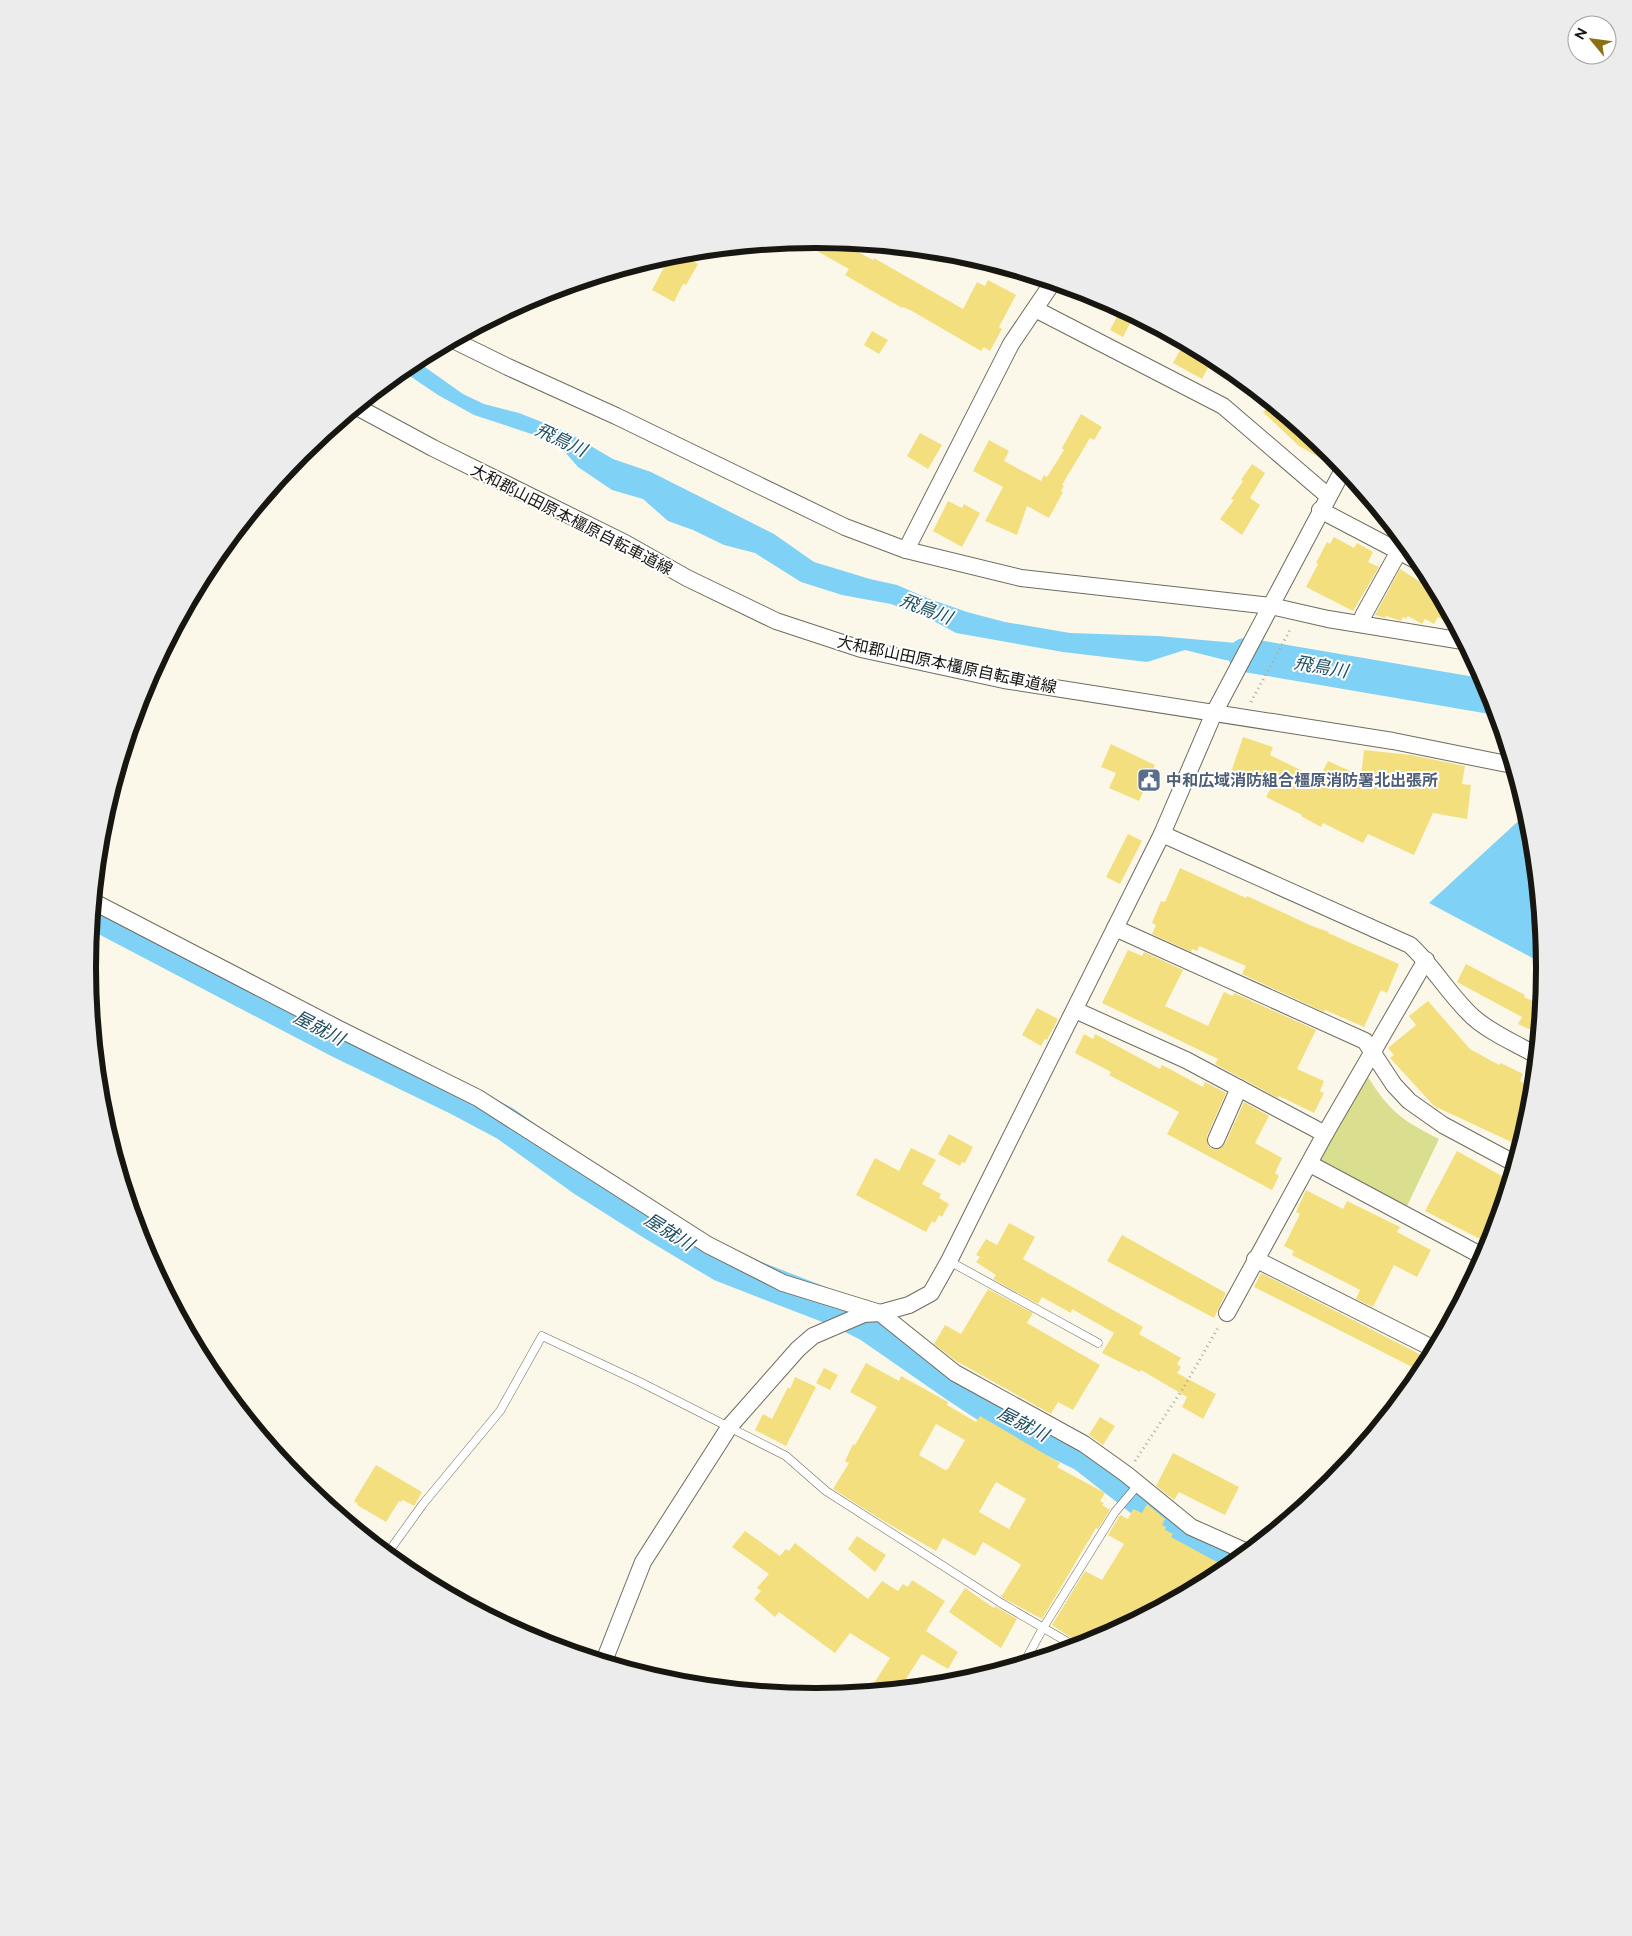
<svg xmlns="http://www.w3.org/2000/svg" width="1632" height="1936" font-family="Raleway,'Noto Sans JP',sans-serif">
  <rect width="100%" height="100%" fill="#fbf8e9"/>
  <!-- green -->
  <path fill="#dadf8f" d="M1366,1074C1390,1112 1400,1119 1439,1139L1407,1206L1317,1161Z"/>
  <!-- water -->
  <g fill="#7fd2f6">
    <polygon points="415,360 463,394 484,404 519,413 567,432 613,459 651,472 774,534 814,562 870,579 897,585 927,598 967,612 1005,622 1070,633 1158,636 1236,643 1284,653 1297,673 1278,667 1225,660 1185,650 1147,662 1063,652 956,633 932,620 891,604 842,595 801,582 755,553 724,545 693,530 668,521 643,499 612,490 578,467 556,442 474,415 438,395 401,370"/>
    <polygon points="1527,813 1531,826 1544,964 1429,903"/>
  </g>
  <g fill="none" stroke-linecap="round" stroke-linejoin="round">
    <!-- river -->
    <g stroke="#7fd2f6" stroke-width="34">
      <polyline points="1245,655 1491,697"/>
      <polyline points="93,912 341,1042 459,1099 506,1124 584,1180 652,1223 722,1265 841,1311 869,1325 957,1386 995,1411 1084,1455 1184,1533 1237,1560"/>
    </g>
  </g>
  <!-- building -->
  <g fill="#f4df7f" fill-rule="evenodd">
    <polygon points="816,240 839,242 873,260 874,258 963,309 977,282 985,286 988,280 1016,295 999,327 1002,329 990,351 984,347 981,351 912,311 903,307 902,308 845,275 849,269 799,241"/>
    <polygon points="678,253 698,264 686,285 683,284 674,302 652,290 671,254"/>
    <polygon points="1121,309 1134,316 1123,337 1110,330"/>
    <polygon points="872,331 888,340 879,354 864,345"/>
    <polygon points="1184,343 1213,358 1202,379 1173,363"/>
    <polygon points="1271,404 1331,453 1338,461 1334,466 1299,446 1263,412"/>
    <polygon points="1081,414 1102,427 1094,440 1090,438 1062,485 1064,486 1061,491 1063,492 1049,518 1027,506 1017,535 985,521 1003,487 973,471 989,440 1009,451 1004,461 1041,481 1044,475 1047,477 1064,450 1062,448"/>
    <polygon points="920,433 942,445 928,469 907,456"/>
    <polygon points="1252,464 1265,473 1250,498 1260,505 1242,535 1220,519 1234,500 1231,499 1243,481 1241,480"/>
    <polygon points="948,501 962,508 964,504 980,513 962,547 933,531"/>
    <polygon points="1334,537 1354,548 1357,543 1373,552 1368,562 1379,567 1353,611 1306,587 1318,564 1316,563 1327,542 1330,544"/>
    <polygon points="1400,569 1422,583 1421,585 1439,595 1457,629 1438,617 1434,624 1425,619 1422,624 1408,616 1406,619 1403,617 1401,621 1386,616 1385,618 1375,615"/>
    <polygon points="1243,737 1273,747 1270,755 1319,779 1328,761 1361,776 1364,750 1411,755 1465,766 1462,784 1471,785 1467,819 1433,813 1414,855 1368,834 1363,843 1323,823 1321,827 1301,816 1302,815 1266,797 1271,788 1230,775"/>
    <polygon points="1111,744 1155,765 1139,801 1109,788 1116,773 1101,767"/>
    <polygon points="1128,834 1142,841 1120,884 1106,877"/>
    <polygon points="1180,868 1246,898 1247,896 1312,926 1329,932 1328,933 1399,964 1387,993 1381,990 1364,1027 1325,1010 1324,1012 1242,974 1246,966 1199,946 1197,951 1192,949 1191,952 1152,934 1156,925 1152,923 1161,901 1165,902"/>
    <polygon points="1128,950 1142,956 1144,952 1183,970 1165,1006 1208,1026 1224,992 1233,996 1234,993 1316,1030 1297,1069 1324,1081 1320,1091 1324,1093 1314,1113 1279,1096 1278,1098 1215,1064 1218,1059 1102,1003"/>
    <polygon points="1466,964 1525,995 1524,997 1541,1005 1539,1023 1535,1032 1518,1024 1522,1017 1457,982"/>
    <polygon points="1428,1001 1470,1049 1499,1065 1501,1063 1523,1074 1520,1081 1533,1088 1530,1110 1520,1146 1434,1106 1390,1058 1394,1055 1388,1048 1416,1025 1409,1016"/>
    <polygon points="1037,1008 1058,1019 1047,1040 1045,1039 1041,1046 1022,1035"/>
    <polygon points="1084,1034 1093,1039 1095,1034 1160,1069 1162,1065 1203,1087 1205,1082 1226,1093 1207,1136 1208,1145 1212,1149 1221,1148 1225,1144 1244,1102 1269,1116 1255,1143 1282,1158 1275,1173 1279,1176 1272,1190 1167,1134 1179,1112 1109,1075 1111,1072 1075,1053"/>
    <polygon points="949,1134 973,1147 965,1163 962,1162 960,1166 938,1154"/>
    <polygon points="911,1148 936,1160 922,1184 941,1194 939,1198 949,1204 942,1217 939,1215 935,1223 932,1221 926,1232 856,1195 875,1158 899,1171"/>
    <polygon points="1457,1151 1509,1180 1490,1244 1425,1211"/>
    <polygon points="1306,1190 1343,1209 1347,1201 1400,1227 1397,1232 1431,1250 1417,1277 1394,1265 1373,1307 1356,1299 1360,1290 1292,1255 1294,1251 1284,1246 1300,1214 1296,1212"/>
    <polygon points="1009,1223 1035,1237 1023,1259 1143,1327 1139,1334 1181,1358 1177,1364 1181,1367 1177,1373 1216,1394 1203,1419 1182,1407 1187,1397 1141,1370 1140,1372 1102,1353 1114,1333 1072,1309 1071,1313 1042,1297 1038,1304 993,1279 996,1275 976,1262 980,1257 976,1255 986,1239 997,1245"/>
    <polygon points="1122,1235 1226,1293 1214,1318 1107,1261"/>
    <polygon points="1261,1273 1429,1359 1422,1372 1254,1287"/>
    <polygon points="988,1289 1033,1313 1027,1323 1100,1365 1073,1410 1058,1402 1051,1414 956,1361 934,1344 945,1325 961,1334"/>
    <path d="M866,1363L899,1381L901,1376L948,1402L947,1405L976,1422L980,1416L1060,1463L1057,1467L1105,1493L1100,1501L1104,1503L1102,1505L1110,1510L1098,1529L1096,1528L1042,1619L1001,1597L1021,1565L1017,1562L983,1542L975,1556L943,1538L936,1551L882,1520L833,1489L849,1463L845,1461L853,1444L855,1445L877,1407L850,1392ZM936,1424L965,1440L948,1469L945,1470L919,1455ZM996,1482L1026,1499L1009,1529L979,1512Z"/>
    <polygon points="824,1368 838,1375 830,1390 816,1383"/>
    <polygon points="795,1377 816,1387 786,1446 755,1430 763,1414 772,1419 788,1387 790,1389"/>
    <polygon points="1100,1417 1115,1426 1103,1445 1089,1435"/>
    <polygon points="1173,1453 1239,1487 1225,1515 1179,1492 1174,1500 1156,1486"/>
    <polygon points="376,1465 422,1492 414,1506 403,1500 401,1502 399,1501 386,1522 357,1505 358,1504 354,1501"/>
    <polygon points="1147,1504 1165,1519 1162,1525 1166,1527 1165,1530 1173,1534 1171,1537 1228,1568 1220,1574 1095,1641 1082,1645 1052,1625 1085,1571 1102,1580 1124,1544 1108,1535 1120,1515 1128,1519 1133,1509 1142,1513"/>
    <polygon points="745,1531 780,1556 786,1549 789,1551 795,1543 868,1599 882,1581 898,1591 903,1584 908,1587 912,1580 945,1601 926,1631 958,1652 948,1669 922,1654 900,1688 869,1691 890,1658 850,1633 835,1653 779,1612 775,1617 754,1599 761,1591 757,1588 769,1574 732,1547"/>
    <polygon points="857,1536 886,1555 875,1572 848,1549"/>
    <polygon points="965,1588 994,1608 995,1606 1017,1619 1001,1648 949,1612"/>
  </g>
  <g fill="none" stroke-linecap="round" stroke-linejoin="round">
    <!-- service casing -->
    <g stroke="#6f6c5f" stroke-width="9">
      <g id="service">
        <polyline points="949,1261 1098,1343"/>
        <polyline points="387,1554 423,1504 500,1411 542,1336 640,1382 786,1456 826,1491 1001,1603 1076,1647"/>
        <polyline points="1024,1663 1043,1628 1115,1512 1138,1485"/>
      </g>
    </g>
    <!-- minor casing -->
    <g stroke="#6f6c5f" stroke-width="18">
      <g id="minor">
        <polyline points="1035,309 1223,406 1328,496"/>
        <polyline points="453,340 508,367 616,416 845,527 906,550 1021,578 1271,606 1328,619 1463,641"/>
        <polyline points="357,407 433,448 625,543 687,578 776,621 861,649 1004,680 1393,741 1512,765"/>
        <polyline points="1320,510 1421,563"/>
        <polyline points="906,550 1011,344 1053,282"/>
        <polyline points="1363,616 1399,551"/>
        <path d="M1162,834L1410,945C1434,967 1449,995 1473,1017C1491,1033 1515,1043 1536,1055"/>
        <polyline points="94,902 337,1028 478,1098 708,1245 783,1283 880,1313 955,1373 1084,1444 1126,1474 1191,1527 1247,1552"/>
        <polyline points="1115,928 1365,1041 1394,1085 1409,1101 1443,1125 1514,1163"/>
        <polyline points="1075,1010 1186,1060 1325,1134"/>
        <polyline points="1216,1140 1239,1088"/>
        <polyline points="1310,1164 1484,1257"/>
        <polyline points="1255,1259 1434,1349"/>
        <polyline points="1227,1313 1325,1134 1426,960"/>
        <polyline points="604,1661 643,1562 730,1426 798,1349 813,1336 864,1314 880,1313 909,1305 931,1293 949,1261 1162,834 1214,713 1344,468"/>
      </g>
    </g>
    <!-- path -->
    <g stroke="#aeaca0" stroke-width="3" stroke-dasharray="1 4" stroke-linecap="butt">
      <polyline points="1251,702 1291,628"/>
      <polyline points="1135,1461 1184,1387 1219,1326"/>
    </g>
    <!-- service -->
    <use href="#service" stroke="#fff" stroke-width="8"/>
    <!-- minor -->
    <use href="#minor" stroke="#fff" stroke-width="16"/>
  </g>
  <!-- icons -->
  <defs>
    <g id="civic-square" transform="scale(1.25)"><rect x="-9" y="-9" width="18" height="18" rx="4" fill="#5c6f8a" stroke="#fff"/><path d="M-.6-6.5H3V-4.5H.6V-3L4-1V1h2V6H-6V1h2V-1L-.6-3ZM-1.2 2.5V6h2.4V2.5Z" fill="#fff"/></g>
  </defs>
  <g fill-rule="evenodd">
    <use href="#civic-square" x="1149" y="780"/>
  </g>
  <g text-anchor="middle" stroke-width="4" stroke-linejoin="round" paint-order="stroke">
    <!-- street labels -->
    <g font-size="16" fill="#171611" stroke="#fff">
      <text transform="translate(572 519) rotate(27)" y="6">大和郡山田原本橿原自転車道線</text>
      <text transform="translate(947 664) rotate(12)" y="6">大和郡山田原本橿原自転車道線</text>
    </g>
    <!-- service labels -->
    <g font-size="16" font-weight="bold" fill="#4e5e75" stroke="#fff" text-anchor="start">
      <text x="1166" y="786">中和広域消防組合橿原消防署北出張所</text>
    </g>
    <!-- water labels -->
    <g font-size="18" font-style="italic" fill="#204f62" stroke="#fff">
      <text transform="translate(561 440) rotate(25)" y="6">飛鳥川</text>
      <text transform="translate(926 609) rotate(21)" y="6">飛鳥川</text>
      <text transform="translate(1321 667) rotate(10)" y="6">飛鳥川</text>
      <text transform="translate(319 1028) rotate(27)" y="6">屋就川</text>
      <text transform="translate(669 1232) rotate(32)" y="6">屋就川</text>
      <text transform="translate(1023 1424) rotate(27)" y="6">屋就川</text>
    </g>
  </g>
  <!-- crop -->
  <path d="M0 0H1632V1936H0ZM96 968a720 720 0 1 1 1440 0a720 720 0 1 1-1440 0Z" fill="#ececec" fill-rule="evenodd"/>
  <path fill="none" stroke="#171611" stroke-width="6" d="M96 968a720 720 0 1 1 1440 0a720 720 0 1 1-1440 0Z"/>
  <!-- north arrow -->
  <g transform="translate(1592 40) rotate(299)"><circle r="24" fill="#ffffff" stroke="#a2a2a0"/>
  <path d="M0-4L9 19L0 12L-9 19Z" fill="#8e6e12"/>
  <text y="-8" font-size="14" font-weight="bold" text-anchor="middle" fill="#171611">N</text>
  </g>
</svg>
